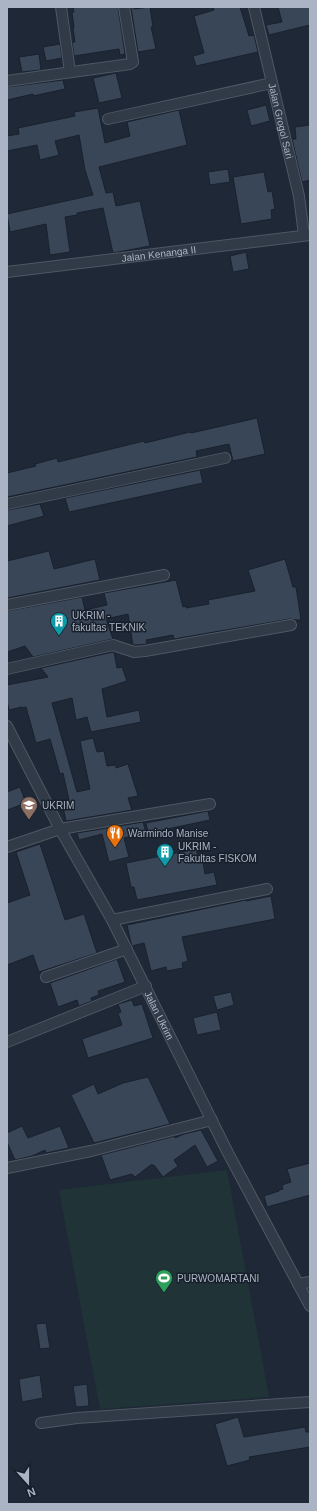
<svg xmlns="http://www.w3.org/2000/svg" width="317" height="1511" font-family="Helvetica,sans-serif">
  <rect width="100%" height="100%" fill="#1e2836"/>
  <!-- green -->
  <polygon fill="#203437" points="227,1170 269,1397 100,1409 59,1190"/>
  <!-- building -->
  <g fill="#394657" stroke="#19212d">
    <polygon points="73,7 118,7 125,54 120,55 119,49 74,56 72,42 75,42 73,28 74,27 72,13 74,12"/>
    <polygon points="131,7 134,7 134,9 150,7 153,27 151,27 156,49 138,52"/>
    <polygon points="213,7 240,7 249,36 254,35 258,52 196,66 193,56 204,53 194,16 214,10"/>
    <polygon points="278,7 310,7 310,25 269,35 266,25 282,22"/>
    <polygon points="60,44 62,58 46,61 43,47"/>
    <polygon points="39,54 41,70 22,72 19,57"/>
    <polygon points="116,73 122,98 99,103 93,78"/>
    <polygon points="63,80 65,89 33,96 33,94 7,100 7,87"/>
    <polygon points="266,105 270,121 251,126 247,110"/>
    <polygon points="98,108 105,143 130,136 127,122 179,110 187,145 99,167 106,193 113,192 116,206 140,201 150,246 113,253 103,208 77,213 77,215 65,217 70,252 50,255 46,224 10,232 7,214 93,195 85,170 79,135 55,141 59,155 40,160 37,145 7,151 7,136 19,134 18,128 75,116 74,112"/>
    <polygon points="310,125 310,180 302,182 292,139 296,139 295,127"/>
    <polygon points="228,169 230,182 210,185 208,172"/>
    <polygon points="264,172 268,192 272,191 275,209 271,210 272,219 241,224 233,177"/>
    <polygon points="246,252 249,269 233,272 230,256"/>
    <polygon points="257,418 265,454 233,461 229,444 196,451 197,457 7,497 7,473 36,466 35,464 57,458 58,462 144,441 145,443 190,432 191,433"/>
    <polygon points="200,470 203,483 69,512 65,498"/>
    <polygon points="40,504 44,516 7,526 7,510"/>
    <polygon points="49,551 54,569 95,559 100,580 7,598 7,561"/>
    <polygon points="285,559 293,587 296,587 301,620 296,620 290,619 174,639 173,635 146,640 147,644 135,645 133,645 128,614 106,619 113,639 33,657 25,646 7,652 7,611 82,597 85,610 107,605 104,593 176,580 183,607 186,606 186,608 209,604 208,600 255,591 248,570"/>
    <polygon points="113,652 114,652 117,668 122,667 127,681 102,689 107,717 139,710 141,722 91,732 87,717 76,720 72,698 52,703 77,792 90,789 80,741 93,738 97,752 104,751 107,766 116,765 116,768 128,764 138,796 128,798 132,810 66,821 62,802 69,800 63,773 60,774 50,739 36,743 26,707 22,708 22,707 9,710 7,701 7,685 48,677 41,668"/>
    <polygon points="20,787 26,803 7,810 7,792"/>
    <polygon points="208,811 210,820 148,833 146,823"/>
    <polygon points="143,822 146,832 124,838 129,857 109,862 102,834 79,840 77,833"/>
    <polygon points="40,844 65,920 84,914 97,953 39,972 33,955 7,965 7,903 30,895 16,852"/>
    <polygon points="196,849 198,857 202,856 205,874 214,872 217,885 137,900 134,887 131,887 126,863"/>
    <polygon points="271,896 275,919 182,937 188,961 182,963 183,968 167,971 166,967 151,971 144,943 132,946 131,943 127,925 246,900 246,901"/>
    <polygon points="117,959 125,982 98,991 99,995 91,998 92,1001 79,1006 77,1000 58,1007 50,983"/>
    <polygon points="231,992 234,1005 217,1010 213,996"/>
    <polygon points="132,1000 134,1006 142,1004 153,1038 88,1058 82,1039 122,1025 118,1013 121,1012 118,1004"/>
    <polygon points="217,1012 221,1030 197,1035 193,1018"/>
    <polygon points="148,1077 170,1124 94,1143 71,1095 94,1084 98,1094 123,1083"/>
    <polygon points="22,1126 28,1138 60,1126 69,1148 46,1153 45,1150 32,1156 15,1160 7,1142 7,1133"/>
    <polygon points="201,1130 218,1161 207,1167 195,1145 174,1160 178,1166 163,1177 154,1165 153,1166 152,1164 135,1177 132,1174 110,1180 101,1155 175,1136 175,1138 184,1134"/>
    <polygon points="310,1163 310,1195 267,1207 264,1196 279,1191 279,1190 283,1189 282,1185 291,1182 287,1169"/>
    <polygon points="46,1323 50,1348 40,1349 36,1324"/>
    <polygon points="40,1375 43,1398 22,1402 19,1379"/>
    <polygon points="87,1384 89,1406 76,1407 73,1386"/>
    <polygon points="238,1417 244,1437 305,1427 306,1432 310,1432 310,1447 249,1457 250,1460 227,1466 215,1424"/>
  </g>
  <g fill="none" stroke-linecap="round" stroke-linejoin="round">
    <!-- street casing -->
    <g stroke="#4f5765" stroke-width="12">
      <g id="street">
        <polyline points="61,7 70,72"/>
        <path id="s1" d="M254,7L299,196L304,235"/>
        <polyline points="7,81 130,64 133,62 124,7"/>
        <polyline points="108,119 272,83"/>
        <path id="s2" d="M7,272L310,235"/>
        <polyline points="7,504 225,458"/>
        <polyline points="7,605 164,575"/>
        <polyline points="7,669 113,645 134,652 145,651 291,625"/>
        <path id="s3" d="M7,726L60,829L112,920L228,1153L310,1306"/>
        <polyline points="7,847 60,829 210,804"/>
        <polyline points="112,920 267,889"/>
        <polyline points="46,977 127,949"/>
        <polyline points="7,1042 146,986"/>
        <polyline points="7,1168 91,1151 212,1120"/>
        <polyline points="298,1284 310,1282"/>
        <polyline points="41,1423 77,1418 310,1402"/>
      </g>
    </g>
    <!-- street -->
    <use href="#street" stroke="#313a47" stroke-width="10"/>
  </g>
  <!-- icons -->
  <defs>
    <g id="building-pin" transform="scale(0.9)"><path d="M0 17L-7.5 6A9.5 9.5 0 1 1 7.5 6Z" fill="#0f9aa8" stroke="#171f2b"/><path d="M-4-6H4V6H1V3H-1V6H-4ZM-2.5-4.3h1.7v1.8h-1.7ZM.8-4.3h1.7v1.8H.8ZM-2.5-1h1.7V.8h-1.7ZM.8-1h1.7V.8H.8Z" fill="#fff"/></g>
    <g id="university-pin" transform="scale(0.9)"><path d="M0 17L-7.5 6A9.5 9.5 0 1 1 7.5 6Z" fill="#8d6e63" stroke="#171f2b"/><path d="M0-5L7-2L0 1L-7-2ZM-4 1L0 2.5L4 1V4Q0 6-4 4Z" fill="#fff"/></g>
    <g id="restaurant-pin" transform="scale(0.9)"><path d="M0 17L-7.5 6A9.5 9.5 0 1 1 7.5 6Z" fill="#e8710a" stroke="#171f2b"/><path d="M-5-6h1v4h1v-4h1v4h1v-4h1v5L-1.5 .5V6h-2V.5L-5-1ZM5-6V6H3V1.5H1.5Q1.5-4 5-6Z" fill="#fff"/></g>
    <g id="stadium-pin" transform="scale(0.9)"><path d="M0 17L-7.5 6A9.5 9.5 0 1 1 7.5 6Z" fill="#2e9e5b" stroke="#171f2b"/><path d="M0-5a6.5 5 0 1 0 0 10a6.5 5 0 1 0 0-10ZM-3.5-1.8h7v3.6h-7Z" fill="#fff"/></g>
  </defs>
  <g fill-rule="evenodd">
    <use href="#building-pin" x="59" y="621"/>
    <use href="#university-pin" x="29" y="805"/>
    <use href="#restaurant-pin" x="115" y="833"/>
    <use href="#building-pin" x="165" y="852"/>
    <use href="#stadium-pin" x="164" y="1278"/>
  </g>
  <g text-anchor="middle" stroke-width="3" stroke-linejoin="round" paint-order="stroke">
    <!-- street labels -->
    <g font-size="10" fill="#abb4c4" stroke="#171f2b">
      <text dy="4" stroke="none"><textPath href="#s1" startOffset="117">Jalan Grogol Sari</textPath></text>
      <text dy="4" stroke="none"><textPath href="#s2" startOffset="153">Jalan Kenanga II</textPath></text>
      <text dy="4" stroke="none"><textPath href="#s3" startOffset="327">Jalan Ukrim</textPath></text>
    </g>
    <!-- poi labels -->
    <g font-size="10" fill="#abb4c4" stroke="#171f2b" text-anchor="start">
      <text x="72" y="619">UKRIM -<tspan x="72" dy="12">fakultas TEKNIK</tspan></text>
      <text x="42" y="809">UKRIM</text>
      <text x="128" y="837">Warmindo Manise</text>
      <text x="178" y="850">UKRIM -<tspan x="178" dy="12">Fakultas FISKOM</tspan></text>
      <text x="177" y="1282">PURWOMARTANI</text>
    </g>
  </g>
  <!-- border -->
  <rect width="317" height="1511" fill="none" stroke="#abb4c4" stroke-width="16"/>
  <!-- north arrow -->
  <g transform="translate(28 1483) rotate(159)" stroke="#171f2b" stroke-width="3" paint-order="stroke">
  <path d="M0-3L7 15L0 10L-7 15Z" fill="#abb4c4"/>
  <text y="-6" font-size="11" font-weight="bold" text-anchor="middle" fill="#abb4c4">N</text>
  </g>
</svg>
